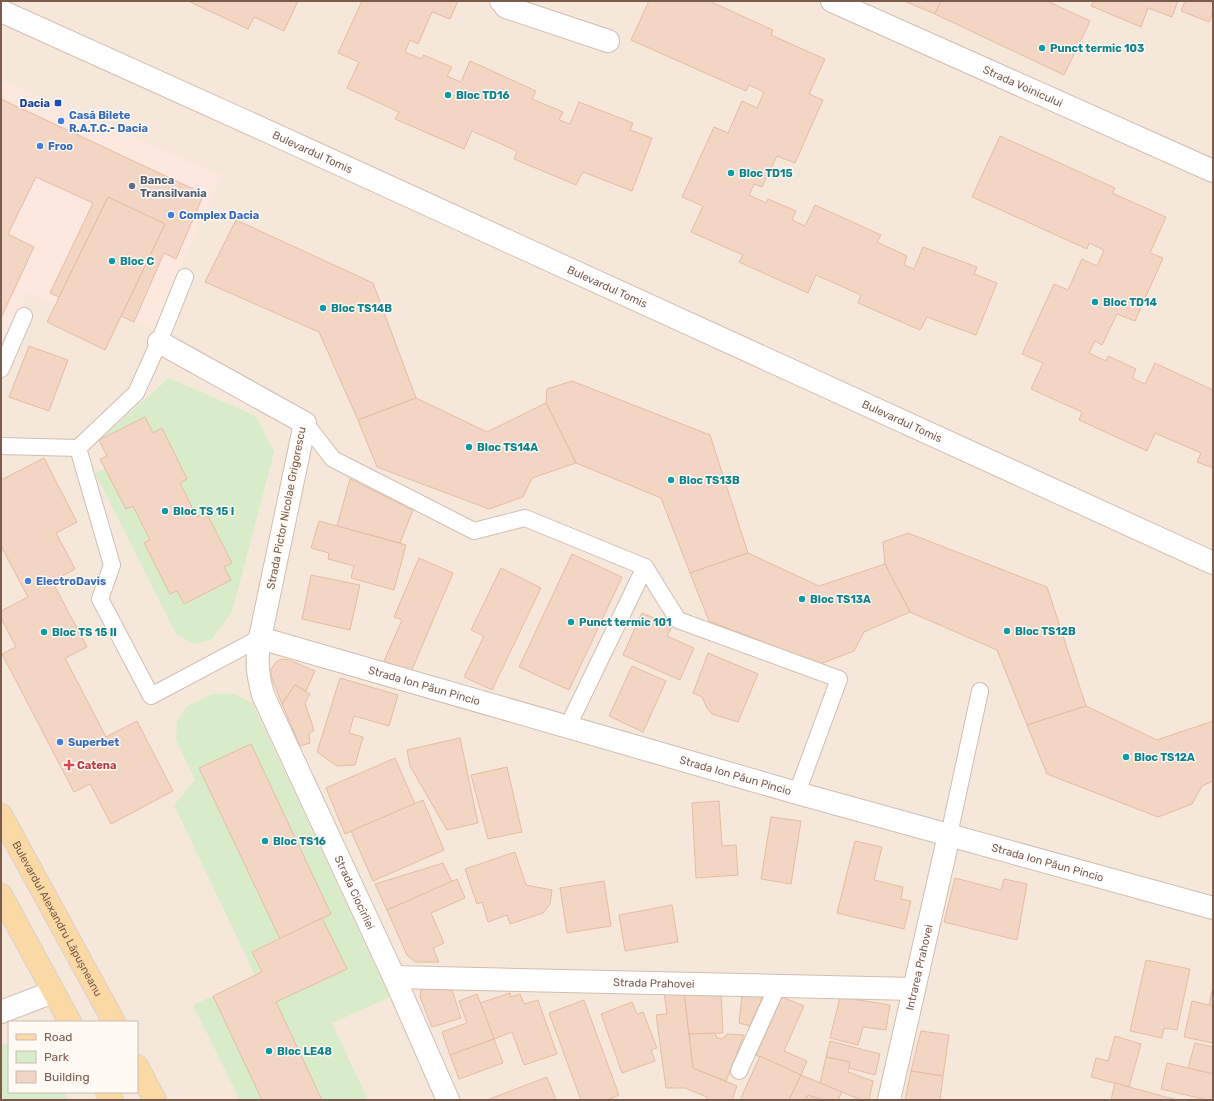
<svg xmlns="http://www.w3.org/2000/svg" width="1214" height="1101" font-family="Rubik,sans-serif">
  <rect width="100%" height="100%" fill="#fdf6ec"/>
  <!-- residential -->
  <path fill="#f5e8da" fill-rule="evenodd" d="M1,1H1213V1100H1ZM9,1022H137V1092H9Z"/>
  <!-- commercial -->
  <polygon fill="#fde8e0" points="1,80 222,176 153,329 121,316 108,197 56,304 27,293 1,352"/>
  <!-- green -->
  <g fill="#d8ecc9">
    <polygon points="169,378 256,416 274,452 232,612 211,640 193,644 176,634 95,473 105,468 126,509 133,506 150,540 144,544 170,594 177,591 184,604 231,580 224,567 231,563 206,513 197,517 180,483 187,479 162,429 153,433 99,440"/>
    <polygon points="212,694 235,694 253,704 390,997 332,1023 368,1100 322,1100 276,1002 346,969 322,918 331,914 251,744 199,768 280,939 253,952 262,972 255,975 174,805 195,780 176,740 177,722 186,707"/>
    <polygon points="213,996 262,1100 240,1100 193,1005"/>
    <polygon points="4,1044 9,1044 9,1092 64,1092 68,1100 1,1100 1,1045"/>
  </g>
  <!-- building -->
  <g fill="#f3d5c3" stroke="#e6bba3">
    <polygon points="188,1 298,1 284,31 254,17 248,29"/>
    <polygon points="362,1 458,1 450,19 432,12 418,44 410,40 405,52 422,59 423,55 452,67 447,76 461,82 470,61 536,91 532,99 563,112 559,120 570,124 579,102 633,123 630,130 652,138 632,191 583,172 576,185 514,159 517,151 472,131 464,149 395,119 399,112 347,88 359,62 338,53"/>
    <polygon points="649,1 709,1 773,30 771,35 825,59 809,94 823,100 795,163 777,156 762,187 754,184 749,195 766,203 768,199 796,211 792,220 805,226 815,205 881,235 877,242 907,256 904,265 914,269 923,247 977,267 974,274 997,283 976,335 927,317 920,330 858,303 861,295 816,275 808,293 739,262 743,255 691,232 703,206 682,197 714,127 728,133 742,101 757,108 764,92 749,85 746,91 631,40"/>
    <polygon points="904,1 941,1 935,14"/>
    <polygon points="941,1 1047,1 1090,21 1064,75 935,14"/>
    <polygon points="1094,1 1178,1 1172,17 1148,8 1141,27 1091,6"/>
    <polygon points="1185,1 1213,1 1213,12 1209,22 1181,11"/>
    <polygon points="1,99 204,194 176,259 164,253 134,322 121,316 165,224 108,197 59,297 50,293 93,203 36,177 8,234 34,247 1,318"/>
    <polygon points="1000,136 1115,188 1112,193 1166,217 1150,253 1163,258 1135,321 1117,314 1102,345 1095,341 1089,353 1106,361 1108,356 1136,369 1132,378 1145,384 1155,363 1213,390 1213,468 1197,462 1201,453 1155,433 1147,451 1079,420 1082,412 1031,389 1043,363 1022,354 1054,284 1068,290 1082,259 1097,266 1104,250 1089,243 1087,249 972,197"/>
    <polygon points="108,197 165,224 105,350 47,322"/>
    <polygon points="236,220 373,283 416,398 358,420 319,332 205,282"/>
    <polygon points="29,346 68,360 49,411 9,397"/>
    <polygon points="572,381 710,435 748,553 690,573 661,498 576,463 546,403 547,389"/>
    <polygon points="416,398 487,432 546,403 576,463 532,478 523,497 489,509 377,467 358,420"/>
    <polygon points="145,417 153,433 162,428 187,479 180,483 197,517 206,512 232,563 224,567 231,580 184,604 177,591 170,594 144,543 150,540 133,506 126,509 100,459 107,456 99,440"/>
    <polygon points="44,458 77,522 56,533 75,569 52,581 87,647 65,658 106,737 137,721 173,791 111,824 90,784 74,792 2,654 16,647 1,618 1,611 28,597 1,546 1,480"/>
    <polygon points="350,479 413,510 400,543 337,526"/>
    <polygon points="319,521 406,545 394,590 351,578 354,566 328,559 329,553 311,548"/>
    <polygon points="908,533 1047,587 1086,706 1027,725 997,650 910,612 885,564 883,542"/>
    <polygon points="748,553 819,586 885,564 910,612 864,632 854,651 820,664 709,621 690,573"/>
    <polygon points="572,554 622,577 569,690 519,667"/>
    <polygon points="419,558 453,573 411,672 384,661 402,620 394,617"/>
    <polygon points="501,568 541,588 492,690 464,677 484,636 471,630"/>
    <polygon points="311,575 360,585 350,630 302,619"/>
    <polygon points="642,613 672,626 667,636 694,648 680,680 623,655"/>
    <polygon points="708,653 758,674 738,722 712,714 707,708 702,697 693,693"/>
    <polygon points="282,659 289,660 315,671 306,691 295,685 282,704 271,676 271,669 276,662"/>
    <polygon points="632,666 666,681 643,732 609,716"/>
    <polygon points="340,678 398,695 389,726 354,716 349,733 363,737 355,765 337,766 317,752"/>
    <polygon points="295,685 310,694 305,703 314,730 309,734 310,743 300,746 282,704"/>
    <polygon points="1086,706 1157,740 1213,721 1213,781 1202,786 1192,804 1158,817 1047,774 1027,725"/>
    <polygon points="460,738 478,823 447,830 410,766 407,750"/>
    <polygon points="251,744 331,914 280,939 199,768"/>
    <polygon points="395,758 415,804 345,834 326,788"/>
    <polygon points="507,767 522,832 488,839 471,775"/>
    <polygon points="423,800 444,850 373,881 351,831"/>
    <polygon points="719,801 722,846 736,845 738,875 696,878 692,803"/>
    <polygon points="771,817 801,821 791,884 761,879"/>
    <polygon points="855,841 882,847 874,880 903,887 901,899 911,901 904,929 837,913"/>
    <polygon points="515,852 526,885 552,890 550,904 543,913 510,924 507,915 488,922 482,902 477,904 465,869"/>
    <polygon points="443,863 452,882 387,910 375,884"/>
    <polygon points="955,878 1001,890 1004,879 1027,884 1017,940 944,922"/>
    <polygon points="457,879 465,898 431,913 444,943 433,948 439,962 415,962 407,955 387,910"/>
    <polygon points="604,881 611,926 567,933 560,888"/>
    <polygon points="672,905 678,942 625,951 619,915"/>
    <polygon points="322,918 347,969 276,1002 322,1100 262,1100 213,996 262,972 252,952"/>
    <polygon points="1146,960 1190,969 1177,1030 1164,1028 1162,1038 1130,1031"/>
    <polygon points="1213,986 1213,1006 1209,1005"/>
    <polygon points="425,989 452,990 461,1018 432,1027 420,997 421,990"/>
    <polygon points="664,991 684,992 693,1068 737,1086 732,1100 706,1100 707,1097 685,1088 666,1088 656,1015 667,1014"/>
    <polygon points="684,992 721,993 723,1033 689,1034"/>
    <polygon points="510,993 511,997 520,994 524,1004 538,1000 557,1054 524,1065 512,1032 494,1039 480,1003"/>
    <polygon points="477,994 494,1039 450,1055 442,1032 467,1023 459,1001"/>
    <polygon points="742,995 763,996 750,1026 739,1023"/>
    <polygon points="782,997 804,1006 784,1051 807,1061 801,1075 756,1055"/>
    <polygon points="840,997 890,1005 886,1030 863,1027 858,1045 830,1038"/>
    <polygon points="584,1000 619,1095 607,1100 581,1100 549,1013"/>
    <polygon points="1192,1001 1213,1006 1213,1043 1184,1037"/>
    <polygon points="632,1002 637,1014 643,1012 657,1048 651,1050 655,1061 622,1073 601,1014"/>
    <polygon points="921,1031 949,1035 943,1076 911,1071"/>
    <polygon points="715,1033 717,1038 722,1039 727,1034 744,1035 726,1081 693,1068 689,1034"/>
    <polygon points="1115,1036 1141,1044 1129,1087 1091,1077 1096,1058 1108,1061"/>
    <polygon points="494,1039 503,1063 459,1079 450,1055"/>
    <polygon points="830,1041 880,1054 875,1075 849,1068 850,1062 826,1057"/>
    <polygon points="1195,1043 1213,1047 1213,1074 1188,1068"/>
    <polygon points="760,1056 801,1075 789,1100 740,1100"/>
    <polygon points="826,1057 850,1062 848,1072 873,1081 869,1100 861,1100 820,1083"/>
    <polygon points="1167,1063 1213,1074 1213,1100 1207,1100 1161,1089"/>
    <polygon points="911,1071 943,1076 940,1100 905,1100"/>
    <polygon points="801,1075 842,1092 838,1100 822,1100 808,1095 806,1100 789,1100"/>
    <polygon points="547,1077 556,1100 487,1100"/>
    <polygon points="1115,1083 1129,1087 1177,1100 1111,1100"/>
    <polygon points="808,1095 822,1100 806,1100"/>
  </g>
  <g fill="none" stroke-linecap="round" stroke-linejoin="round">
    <!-- lane casing -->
    <g stroke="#d1beb0" stroke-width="18">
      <g id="lane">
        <polyline points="185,277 159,342 136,393 78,448 112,565 100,599 151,696 260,638"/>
        <polyline points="1,369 24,316"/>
        <polyline points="305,423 333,459 474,531 525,518 645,567 678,620 839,679 797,793"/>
        <polyline points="1,446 78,448"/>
        <polyline points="568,726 645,567"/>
        <polyline points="949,835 980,691"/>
        <polyline points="739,1071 778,985"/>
      </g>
    </g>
    <!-- street casing -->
    <g stroke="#d1beb0" stroke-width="24">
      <g id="street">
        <polyline points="501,1 506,7 608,41"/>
        <path id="s1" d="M832,1L1213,171"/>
        <path id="s2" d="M159,342L305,423L260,638C256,662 257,672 263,695L394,977L448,1100"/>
        <path id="s3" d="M260,638L797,793L1213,908"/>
        <path id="s4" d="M394,977L914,989"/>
        <polyline points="1,1012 53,992"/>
        <path id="s5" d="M889,1100L949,835"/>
      </g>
    </g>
    <!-- secondary casing -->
    <g stroke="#d6c0b0" stroke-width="24">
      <g id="secondary">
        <path id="s6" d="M1,11L258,127L1213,563"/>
      </g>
    </g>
    <!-- primary casing -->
    <g stroke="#dad1cd" stroke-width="24">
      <g id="primary">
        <path id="s7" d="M1,815L114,1022"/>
        <polyline points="1,895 70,1022"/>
        <polyline points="137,1066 155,1100"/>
        <polyline points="107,1092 112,1100"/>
      </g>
    </g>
    <!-- lane -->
    <use href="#lane" stroke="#fff" stroke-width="16"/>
    <!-- street -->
    <use href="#street" stroke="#fff" stroke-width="22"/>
    <!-- secondary -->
    <use href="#secondary" stroke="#fff" stroke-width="22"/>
    <!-- primary -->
    <use href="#primary" stroke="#fbd9a5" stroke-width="22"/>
  </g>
  <!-- markers -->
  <g fill="#0f9aa8" stroke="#fffaf3" stroke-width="1.5">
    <circle cx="1042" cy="48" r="4"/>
    <circle cx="448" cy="95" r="4"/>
    <circle cx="731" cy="173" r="4"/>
    <circle cx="112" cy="261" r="4"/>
    <circle cx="1095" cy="302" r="4"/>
    <circle cx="323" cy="308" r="4"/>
    <circle cx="469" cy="447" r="4"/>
    <circle cx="671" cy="480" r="4"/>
    <circle cx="165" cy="511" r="4"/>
    <circle cx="802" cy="599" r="4"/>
    <circle cx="571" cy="622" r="4"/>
    <circle cx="1007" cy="631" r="4"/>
    <circle cx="44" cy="632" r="4"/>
    <circle cx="1126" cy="757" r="4"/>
    <circle cx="265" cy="841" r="4"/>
    <circle cx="269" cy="1051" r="4"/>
  </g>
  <rect fill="#1a4fb4" stroke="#fffaf3" stroke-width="1.5" x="54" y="99" width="8" height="8" rx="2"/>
  <g fill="#3f7fe0" stroke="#fffaf3" stroke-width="1.5">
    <circle cx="61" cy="121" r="4"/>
    <circle cx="40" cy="146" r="4"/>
    <circle cx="171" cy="215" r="4"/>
    <circle cx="28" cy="581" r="4"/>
    <circle cx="60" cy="742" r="4"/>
  </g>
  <circle fill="#5c6f8a" stroke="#fffaf3" stroke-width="1.5" cx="132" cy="186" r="4"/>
  <path fill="#e0444e" stroke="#fffaf3" stroke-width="1.5" d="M67 759h4v4h4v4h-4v4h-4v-4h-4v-4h4z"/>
  <g text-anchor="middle" stroke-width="3" stroke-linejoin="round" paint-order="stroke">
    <!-- culture labels -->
    <g font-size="11" font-weight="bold" fill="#0d838f" stroke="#fffaf3" text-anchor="start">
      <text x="1050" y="52">Punct termic 103</text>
      <text x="456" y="99">Bloc TD16</text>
      <text x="739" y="177">Bloc TD15</text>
      <text x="120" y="265">Bloc C</text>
      <text x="1103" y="306">Bloc TD14</text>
      <text x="331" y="312">Bloc TS14B</text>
      <text x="477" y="451">Bloc TS14A</text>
      <text x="679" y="484">Bloc TS13B</text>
      <text x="173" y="515">Bloc TS 15 I</text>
      <text x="810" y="603">Bloc TS13A</text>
      <text x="579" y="626">Punct termic 101</text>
      <text x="1015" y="635">Bloc TS12B</text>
      <text x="52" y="636">Bloc TS 15 II</text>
      <text x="1134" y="761">Bloc TS12A</text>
      <text x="273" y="845">Bloc TS16</text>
      <text x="277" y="1055">Bloc LE48</text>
    </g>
    <!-- street labels -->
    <g font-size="11" fill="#7a5c4d" stroke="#fffaf3">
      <text dy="4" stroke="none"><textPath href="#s1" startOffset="209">Strada Voinicului</textPath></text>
      <text dy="4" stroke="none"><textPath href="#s6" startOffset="342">Bulevardul Tomis</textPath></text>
      <text dy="4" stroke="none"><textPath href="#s6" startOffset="666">Bulevardul Tomis</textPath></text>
      <text dy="4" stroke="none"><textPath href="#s6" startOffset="990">Bulevardul Tomis</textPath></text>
      <text transform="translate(286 508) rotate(-79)" y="4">Strada Pictor Nicolae Grigorescu</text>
      <text dy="4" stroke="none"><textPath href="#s3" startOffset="171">Strada Ion Păun Pincio</textPath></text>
      <text dy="4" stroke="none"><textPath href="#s3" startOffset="495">Strada Ion Păun Pincio</textPath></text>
      <text dy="4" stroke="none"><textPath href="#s3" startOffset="819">Strada Ion Păun Pincio</textPath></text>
      <text dy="4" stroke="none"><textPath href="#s2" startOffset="662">Strada Ciocîrliei</textPath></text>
      <text dy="4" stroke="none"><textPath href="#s7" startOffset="118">Bulevardul Alexandru Lăpușneanu</textPath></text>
      <text dy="4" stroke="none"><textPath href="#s5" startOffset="136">Intrarea Prahovei</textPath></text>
      <text dy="4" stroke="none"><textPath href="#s4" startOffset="260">Strada Prahovei</textPath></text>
    </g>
    <!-- transit labels -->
    <g font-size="11" font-weight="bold" fill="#164399" stroke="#fffaf3" text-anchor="end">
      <text x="50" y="107">Dacia</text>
    </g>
    <!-- shop labels -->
    <g font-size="11" font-weight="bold" fill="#366cbe" stroke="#fffaf3" text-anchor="start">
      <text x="69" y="119">Casă Bilete<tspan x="69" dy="13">R.A.T.C.- Dacia</tspan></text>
      <text x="48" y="150">Froo</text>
      <text x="179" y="219">Complex Dacia</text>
      <text x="36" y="585">ElectroDavis</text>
      <text x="68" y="746">Superbet</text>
    </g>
    <!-- service labels -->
    <g font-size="11" font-weight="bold" fill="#4e5e75" stroke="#fffaf3" text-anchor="start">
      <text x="140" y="184">Banca<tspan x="140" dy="13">Transilvania</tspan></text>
    </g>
    <!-- health labels -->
    <g font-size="11" font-weight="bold" fill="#be3a42" stroke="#fffaf3" text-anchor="start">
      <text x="77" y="769">Catena</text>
    </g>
  </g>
  <!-- border -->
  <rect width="1214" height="1101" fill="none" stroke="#7a5c4d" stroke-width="4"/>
  <!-- legend -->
  <rect x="8" y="1021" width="130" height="72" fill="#fffaf3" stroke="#cabbb1"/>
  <rect x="16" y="1034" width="20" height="6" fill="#fbd9a5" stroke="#cabbb1"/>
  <text x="44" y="1041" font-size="12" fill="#7a5c4d">Road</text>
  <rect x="16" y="1051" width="20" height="12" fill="#d8ecc9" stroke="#cabbb1"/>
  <text x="44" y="1061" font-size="12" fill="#7a5c4d">Park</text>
  <rect x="16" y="1071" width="20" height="12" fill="#f3d5c3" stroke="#cabbb1"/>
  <text x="44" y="1081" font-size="12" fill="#7a5c4d">Building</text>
</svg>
